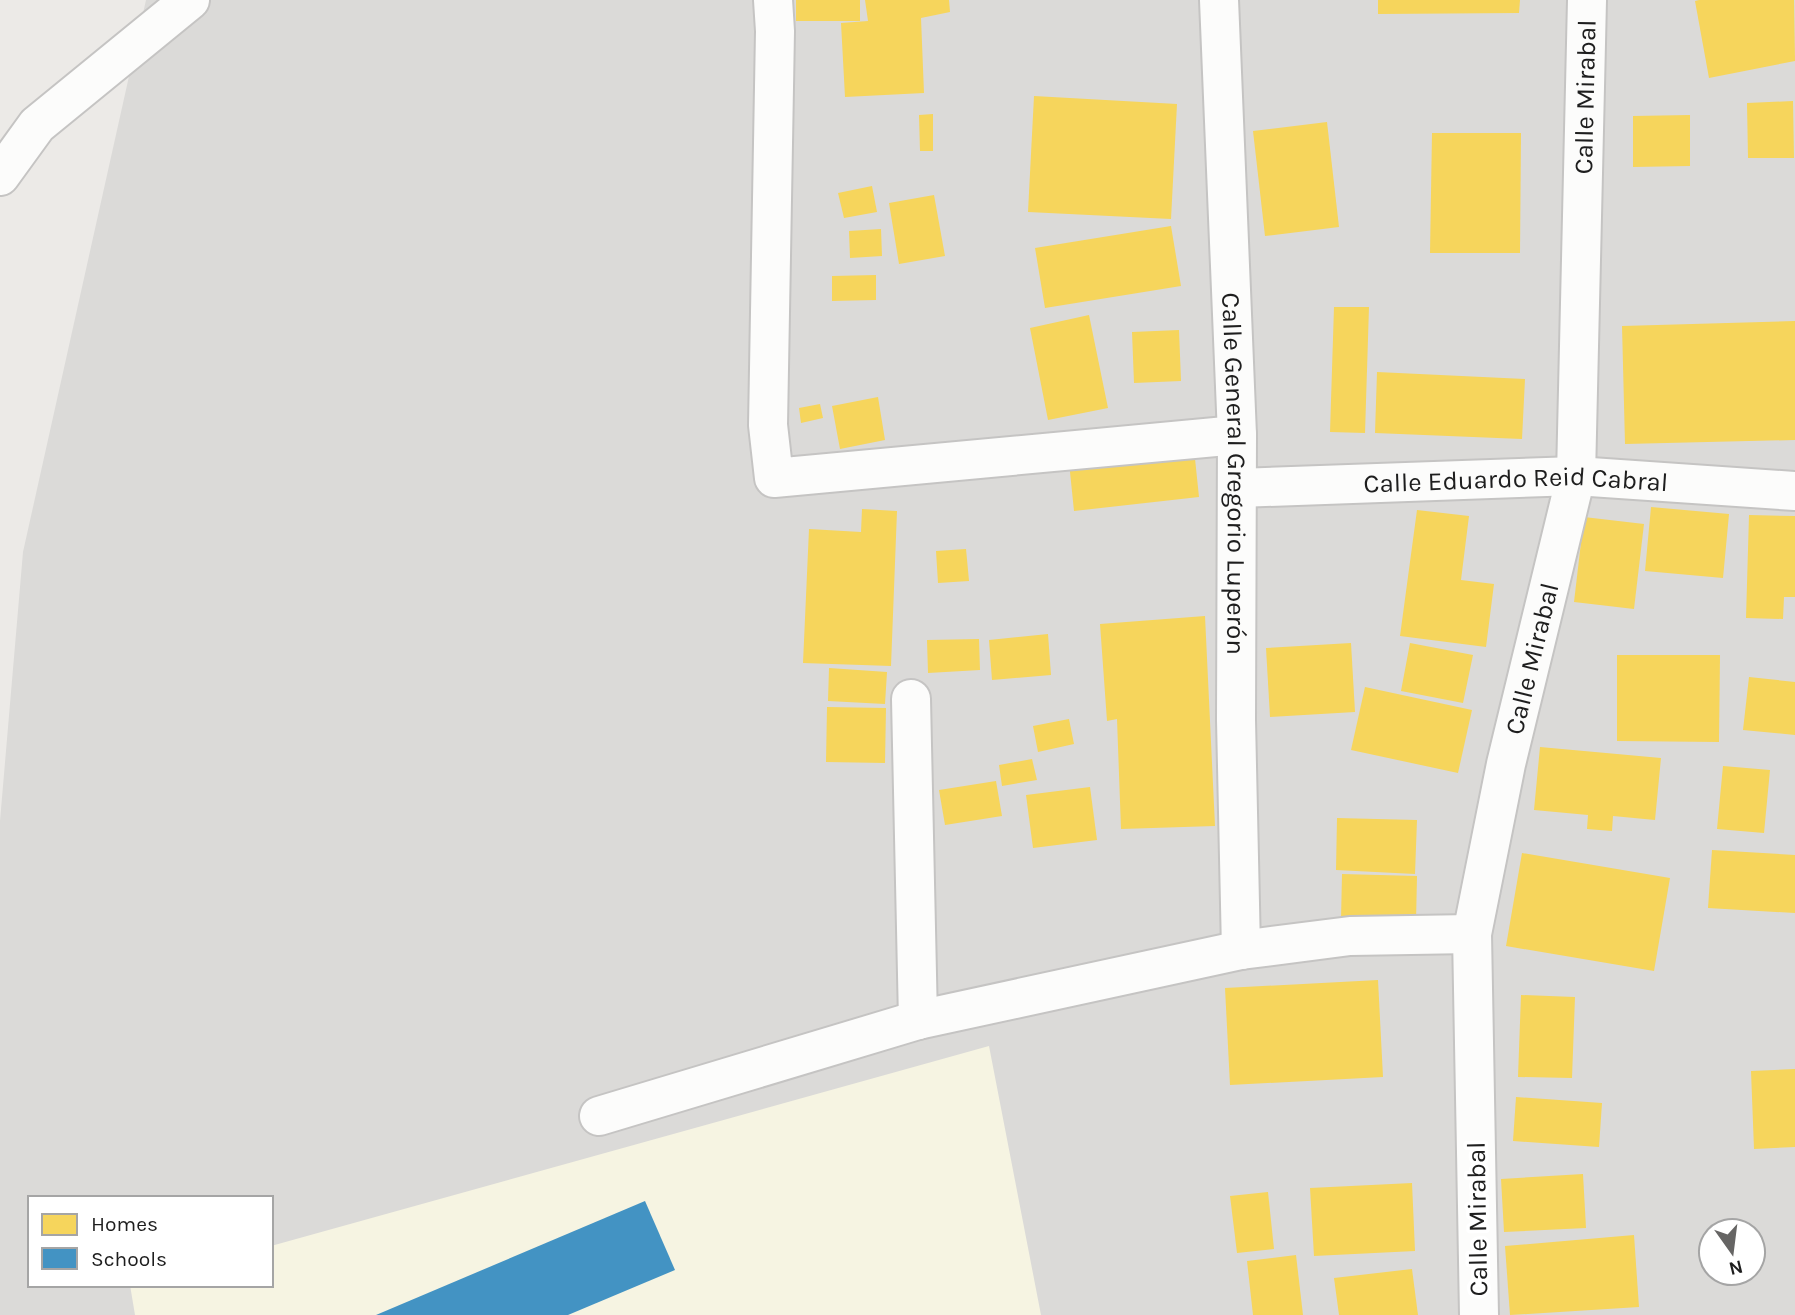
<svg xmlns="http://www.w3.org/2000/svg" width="1795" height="1315" font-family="Karla,sans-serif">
  <rect width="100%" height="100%" fill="#eceae7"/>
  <!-- residential -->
  <path fill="#dbdad8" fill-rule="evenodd" d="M146,0H1795V1315H0V821L23,552ZM30,1198H271V1285H30ZM1711,1231H1753V1273H1711Z"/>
  <!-- education -->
  <polygon fill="#f6f4e2" points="989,1046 1041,1315 135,1315 130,1285 271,1285 271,1246"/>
  <!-- homes -->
  <g fill="#f6d55c">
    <rect x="796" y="0" width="64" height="21"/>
    <polygon points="865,0 949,0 950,12 921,18 924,93 845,97 841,23 868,21"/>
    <polygon points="1378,0 1520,0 1519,13 1378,14"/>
    <polygon points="1699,0 1794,0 1795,61 1709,78 1695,1"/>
    <polygon points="1034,96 1177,104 1171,219 1028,212"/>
    <polygon points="1793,101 1794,158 1748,158 1747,103"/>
    <polygon points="933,114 933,151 920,151 919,115"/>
    <polygon points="1690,115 1690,166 1633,167 1633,116"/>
    <polygon points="1327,122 1339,227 1265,236 1253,131"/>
    <polygon points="1432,133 1521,133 1520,253 1430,253"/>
    <polygon points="872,186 877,212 844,218 838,193"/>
    <polygon points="934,195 945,256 899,264 889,203"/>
    <polygon points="1171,226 1181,286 1045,308 1035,248"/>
    <polygon points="881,229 882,256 850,258 849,231"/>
    <polygon points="876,275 876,300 832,301 832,276"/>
    <polygon points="1334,307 1369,307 1365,433 1330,432"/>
    <polygon points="1089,315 1108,408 1048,420 1030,328"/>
    <polygon points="1795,321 1795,440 1625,444 1622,326"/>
    <polygon points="1179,330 1181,381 1134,383 1132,332"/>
    <polygon points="1377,372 1525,379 1522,439 1375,433"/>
    <polygon points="878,397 885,440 840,449 832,406"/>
    <polygon points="820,404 823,418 801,423 799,408"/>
    <polygon points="1194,449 1199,497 1074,511 1069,462"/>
    <polygon points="1651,507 1729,514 1723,578 1645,571"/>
    <polygon points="862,509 897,511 891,666 803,663 809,529 861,532"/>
    <polygon points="1417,510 1469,516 1461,580 1494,584 1486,647 1400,636"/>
    <polygon points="1749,515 1795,516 1795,597 1784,597 1783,619 1746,618"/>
    <polygon points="1584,517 1644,524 1634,609 1574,602"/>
    <polygon points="966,549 969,581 938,583 936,551"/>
    <polygon points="1205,616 1215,826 1121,829 1117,719 1107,721 1100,624"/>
    <polygon points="1048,634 1051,675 992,680 989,640"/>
    <polygon points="979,639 980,670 928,673 927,640"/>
    <polygon points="1351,643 1355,712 1270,717 1266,648"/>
    <polygon points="1410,643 1473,655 1463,703 1401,691"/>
    <polygon points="1617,655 1720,655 1719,742 1617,741"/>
    <polygon points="829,668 887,672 885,704 828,701"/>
    <polygon points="1749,677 1795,682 1795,735 1743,730"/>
    <polygon points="1365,687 1472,710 1458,773 1351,750"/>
    <polygon points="827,707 886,708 885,763 826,762"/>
    <polygon points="1069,719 1074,744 1038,752 1033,726"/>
    <polygon points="1540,747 1661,758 1655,820 1613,816 1612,831 1587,829 1588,815 1534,810"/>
    <polygon points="1032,759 1037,780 1002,786 999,765"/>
    <polygon points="1723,766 1770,770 1764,833 1717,829"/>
    <polygon points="996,781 1002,816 945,825 939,790"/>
    <polygon points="1090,787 1097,840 1033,848 1026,795"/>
    <polygon points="1337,818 1417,820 1415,874 1336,870"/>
    <polygon points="1712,850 1795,855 1795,913 1708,908"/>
    <polygon points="1522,853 1670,878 1654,971 1506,946"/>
    <polygon points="1342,874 1417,876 1416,922 1341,920"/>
    <polygon points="1378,980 1383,1077 1230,1085 1225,988"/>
    <polygon points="1521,995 1575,997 1572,1078 1518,1077"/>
    <polygon points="1795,1069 1795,1147 1754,1149 1751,1071"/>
    <polygon points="1516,1097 1602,1103 1599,1147 1513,1141"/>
    <polygon points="1583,1174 1586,1228 1504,1232 1501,1179"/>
    <polygon points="1412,1183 1415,1251 1314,1256 1310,1188"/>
    <polygon points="1268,1192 1274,1249 1237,1253 1230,1196"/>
    <polygon points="1634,1235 1639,1307 1510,1315 1505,1246"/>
    <polygon points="1296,1255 1303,1315 1253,1315 1247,1261"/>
    <polygon points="1412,1269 1418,1315 1339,1315 1334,1278"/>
  </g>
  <!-- schools -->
  <polygon fill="#4393c3" points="645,1201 675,1270 568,1315 376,1315"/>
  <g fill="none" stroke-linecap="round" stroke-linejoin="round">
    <!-- street casing -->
    <g stroke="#c5c4c3" stroke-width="42">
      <g id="street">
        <polyline points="773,0 775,31 768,425 774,478 1237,435"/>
        <path id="s1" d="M1219,0L1237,435L1236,720L1241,950"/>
        <polyline points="0,176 37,125 190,0"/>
        <path id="s2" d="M1238,488L1576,476L1795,491"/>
        <polyline points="911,699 918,1020"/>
        <polyline points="599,1116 918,1020 1241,950 1350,936 1472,934"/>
        <path id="s3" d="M1479,1315L1472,934L1506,764L1576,476L1587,0"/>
      </g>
    </g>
    <!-- street -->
    <use href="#street" stroke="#fcfcfb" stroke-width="38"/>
  </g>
  <g text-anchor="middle" stroke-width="7" stroke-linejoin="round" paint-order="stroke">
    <!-- street labels -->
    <g font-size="26" fill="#1e1e1e" stroke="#fff">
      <text dy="9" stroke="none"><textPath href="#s3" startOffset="1230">Calle Mirabal</textPath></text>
      <text dy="9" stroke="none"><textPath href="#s1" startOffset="474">Calle General Gregorio Luperón</textPath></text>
      <text dy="9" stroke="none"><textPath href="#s2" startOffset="278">Calle Eduardo Reid Cabral</textPath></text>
      <text dy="9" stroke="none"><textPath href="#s3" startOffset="663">Calle Mirabal</textPath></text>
      <text transform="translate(1477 1219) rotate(-91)" y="9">Calle Mirabal</text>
    </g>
  </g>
  <!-- legend -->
  <rect x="28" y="1196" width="245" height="91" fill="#ffffff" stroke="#a5a5a5" stroke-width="2"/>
  <rect x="42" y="1214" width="35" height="21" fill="#f6d55c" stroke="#a5a5a5" stroke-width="2"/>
  <text x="91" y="1231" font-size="21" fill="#1e1e1e">Homes</text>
  <rect x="42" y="1248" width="35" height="21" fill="#4393c3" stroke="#a5a5a5" stroke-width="2"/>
  <text x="91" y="1266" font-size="21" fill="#1e1e1e">Schools</text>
  <!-- north arrow -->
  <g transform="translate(1732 1252) rotate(166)"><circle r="33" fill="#ffffff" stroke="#a5a5a5" stroke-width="2"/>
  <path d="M0-5L12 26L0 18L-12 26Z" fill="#666564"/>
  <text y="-10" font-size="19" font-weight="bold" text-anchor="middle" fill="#1e1e1e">N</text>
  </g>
</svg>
